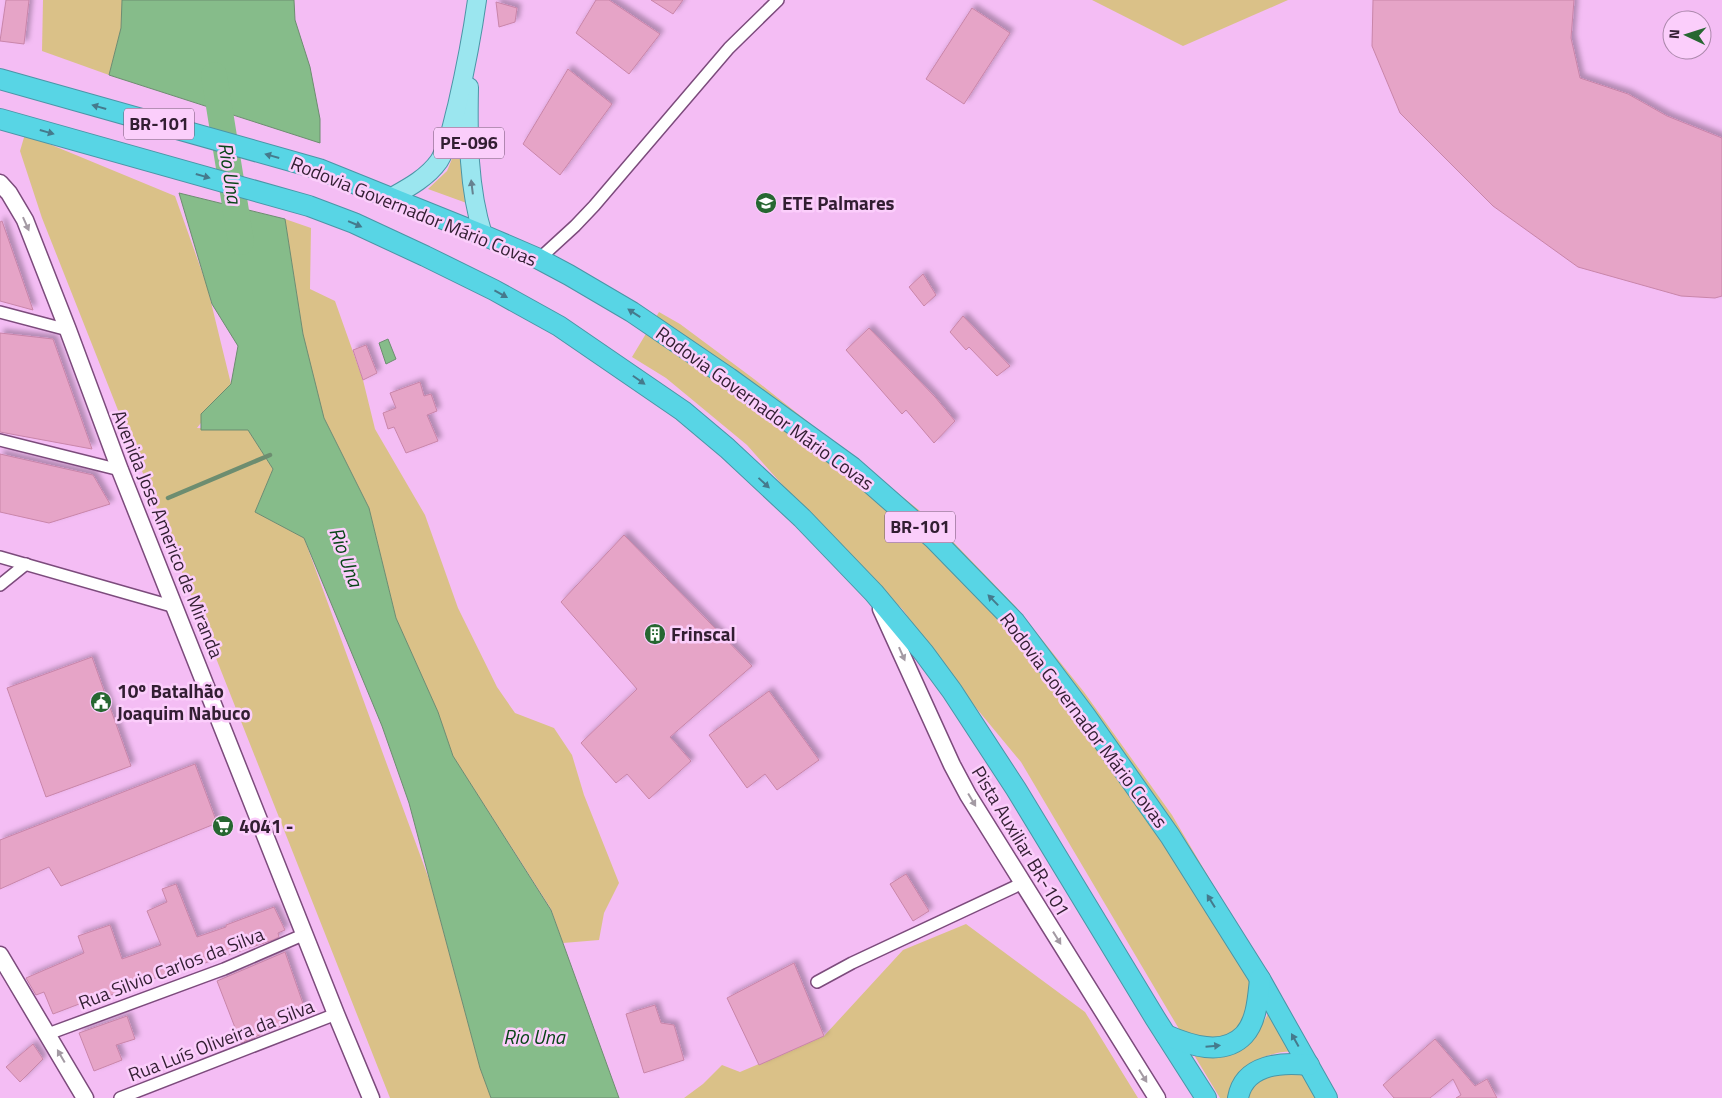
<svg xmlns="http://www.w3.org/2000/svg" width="1722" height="1098" font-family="'Titillium Web',sans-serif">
  <defs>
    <filter id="shadow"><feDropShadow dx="4" dy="-4" stdDeviation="2.5" flood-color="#0004"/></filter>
  </defs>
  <rect width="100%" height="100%" fill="#f4bdf4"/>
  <!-- green -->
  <g fill="#dac188">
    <polygon points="43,0 122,0 121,28 109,75 42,51"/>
    <polygon points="1092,0 1288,0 1183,46"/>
    <polygon points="462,123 472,205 428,189 447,171 456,149"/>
    <polygon points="25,134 175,196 207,286 231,384 197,428 248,430 273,469 255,512 304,538 430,882 480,1068 491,1098 390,1098 42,218 20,151"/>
    <polygon points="285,219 311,228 310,289 335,301 363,380 375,429 425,515 458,608 497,687 515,713 554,728 572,755 584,795 619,883 604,913 599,940 563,943 551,909 453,756 438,712 396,618 369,508 324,418 303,334"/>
    <polygon points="659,312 680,324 754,379 934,522 1016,607 1084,692 1172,815 1232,917 1269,1004 1228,1043 1182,1034 1021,762 953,680 903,610 811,517 747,445 666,378 632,357"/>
    <polygon points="966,924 1085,1012 1138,1098 684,1098 703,1084 722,1065 740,1072 824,1036 903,950"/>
    <path d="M1273,1005L1295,1052C1284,1050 1258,1056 1250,1066C1243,1075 1238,1088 1232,1098H1220L1185,1040L1249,1038L1264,1021Z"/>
    <polygon points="1287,1056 1337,1098 1239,1098"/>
  </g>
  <!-- water -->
  <g fill="#86bc8a" stroke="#6d8d70">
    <polygon points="122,0 294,0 295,20 310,67 320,119 320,143 109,75 121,28"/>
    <polygon points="179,193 285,219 303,334 324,418 369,508 396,618 438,712 453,756 551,910 619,1098 491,1098 480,1068 409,803 382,726 304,538 255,512 273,469 248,430 201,430 201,414 231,384 238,346 212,304"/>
    <polygon points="388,339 396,359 386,364 379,343"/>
  </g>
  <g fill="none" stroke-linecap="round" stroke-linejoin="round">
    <!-- stream -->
    <polyline stroke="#6d8d70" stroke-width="4.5" points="168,498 270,455"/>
    <!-- river -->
    <polyline stroke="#86bc8a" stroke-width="26" points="214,75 241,242"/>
  </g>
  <!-- building -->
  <g fill="#e6a4c7" stroke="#c985a9" filter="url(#shadow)">
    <polygon points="6,0 29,0 24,44 0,41"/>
    <polygon points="596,0 609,0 660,34 629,74 576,33"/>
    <polygon points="651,0 683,0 673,14"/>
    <polygon points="1373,0 1574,0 1571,38 1580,78 1628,94 1667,116 1722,138 1722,296 1715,298 1681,296 1578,267 1493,206 1400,113 1372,46"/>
    <polygon points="496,2 517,8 515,22 499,27"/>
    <polygon points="972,8 1010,33 964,104 926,79"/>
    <polygon points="568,69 612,104 560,175 523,144"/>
    <polygon points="2,221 33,310 0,301 0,222"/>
    <polygon points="923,274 936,295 924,306 909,287"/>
    <polygon points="963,316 1010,366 997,376 969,347 966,350 950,332"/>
    <polygon points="869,328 935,397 955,421 934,443 906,410 902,414 846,350"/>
    <polygon points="0,333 53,339 92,449 0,432"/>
    <polygon points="366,345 377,373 363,380 353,350"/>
    <polygon points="420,382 424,396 431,394 437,411 427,415 438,441 406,453 394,427 388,429 383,413 396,408 390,393"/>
    <polygon points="0,454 93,475 110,504 49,523 0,512"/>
    <polygon points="624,535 752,666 670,737 691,761 649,799 627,774 616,783 581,743 637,689 561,602"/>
    <polygon points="92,657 131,766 46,797 7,688"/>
    <polygon points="769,691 819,760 777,790 765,774 747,788 709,735"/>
    <polygon points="195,764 217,823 61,886 49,867 0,889 0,840"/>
    <polygon points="906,874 929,911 913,921 890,884"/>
    <polygon points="176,884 197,937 226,927 226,925 274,907 285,930 278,933 279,937 273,940 172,974 171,972 101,999 100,996 53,1014 44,992 36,995 26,978 84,953 78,936 110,925 122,959 161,945 147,911 167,902 162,889"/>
    <polygon points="285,952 307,1015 241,1043 217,981"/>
    <polygon points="794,963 824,1036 759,1065 727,998"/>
    <polygon points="655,1005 661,1023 674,1025 684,1060 644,1073 626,1014"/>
    <polygon points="127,1016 135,1039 116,1045 122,1060 94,1071 79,1033"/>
    <polygon points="1435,1039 1475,1086 1487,1079 1497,1098 1456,1098 1461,1095 1453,1079 1430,1098 1394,1098 1383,1085"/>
    <polygon points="33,1044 43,1059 20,1082 6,1067"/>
  </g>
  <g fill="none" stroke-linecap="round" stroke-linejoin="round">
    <!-- street casing -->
    <g stroke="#7c4b7c" stroke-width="14">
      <g id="street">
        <polyline points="539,259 575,226 594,206 729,48 778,0"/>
        <polyline points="0,312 68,330"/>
        <polyline points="0,440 120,470"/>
        <polyline points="0,557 175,607"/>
        <polyline points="0,585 26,564"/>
        <polyline points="817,982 852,963 1023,883"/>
        <polyline points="48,1034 224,969 305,934"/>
        <polyline points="120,1098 336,1014"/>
      </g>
    </g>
    <!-- secondary casing -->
    <g stroke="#7c4b7c" stroke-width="19">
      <g id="secondary">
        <polyline points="0,183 9,193 25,220 68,330 120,470 336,1014 371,1098"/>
        <polyline points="881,609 952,765 968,795 1157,1098"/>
        <polyline points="0,955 85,1098"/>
      </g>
    </g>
    <!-- primary casing -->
    <g stroke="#4b95a6" stroke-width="20">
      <g id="primary">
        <path d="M469,87C468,136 468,187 483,235"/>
        <path d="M390,198C408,188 427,178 439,161C449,145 452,124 457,106C465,71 472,36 477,0"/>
      </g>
    </g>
    <!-- highway casing -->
    <g stroke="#4b95a6" stroke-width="22">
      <g id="highway">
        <polyline points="0,79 319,169 483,235 539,259 569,275 632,312 729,378 852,467 934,539 1015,622 1085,715 1170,836 1260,979 1327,1098"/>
        <polyline points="0,119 309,206 354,223 425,256 494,290 559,326 683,411 727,448 802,518 874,593 924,653 952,691 1016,789 1155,1018 1206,1098"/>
        <path d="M1166,1035C1189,1045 1223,1057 1244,1035C1257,1021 1258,997 1260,979"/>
        <path d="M1238,1098C1244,1064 1282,1062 1309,1065"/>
      </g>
    </g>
    <!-- street -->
    <use href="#street" stroke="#fff" stroke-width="11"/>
    <!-- secondary -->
    <use href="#secondary" stroke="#fff" stroke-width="16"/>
    <!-- primary -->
    <use href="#primary" stroke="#9be6ef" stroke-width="18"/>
    <!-- highway -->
    <use href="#highway" stroke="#58d5e5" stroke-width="20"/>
  </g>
  <!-- one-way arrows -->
  <defs><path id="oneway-solid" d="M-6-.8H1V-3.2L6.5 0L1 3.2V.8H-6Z" transform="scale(1.25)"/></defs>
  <g fill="#457a8c">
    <use href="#oneway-solid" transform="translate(99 107) rotate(-164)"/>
    <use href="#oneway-solid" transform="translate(47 132) rotate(16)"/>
    <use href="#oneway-solid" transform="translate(272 156) rotate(-164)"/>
    <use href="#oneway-solid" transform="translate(203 176) rotate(16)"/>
    <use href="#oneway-solid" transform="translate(355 224) rotate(23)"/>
    <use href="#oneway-solid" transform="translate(501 294) rotate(29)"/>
    <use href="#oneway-solid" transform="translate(634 313) rotate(-147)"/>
    <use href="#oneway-solid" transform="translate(639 380) rotate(35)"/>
    <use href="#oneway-solid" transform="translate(764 483) rotate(43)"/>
    <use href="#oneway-solid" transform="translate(993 600) rotate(-134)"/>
    <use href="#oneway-solid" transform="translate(1211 901) rotate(-122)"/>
    <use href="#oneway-solid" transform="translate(1295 1040) rotate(-119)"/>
    <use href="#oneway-solid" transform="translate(1213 1046) rotate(-5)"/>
  </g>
  <use fill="#668290" href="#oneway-solid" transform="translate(472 187) rotate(-97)"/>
  <g fill="#a39aa3">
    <use href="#oneway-solid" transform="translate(26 224) rotate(66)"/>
    <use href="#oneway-solid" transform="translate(902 654) rotate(66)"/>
    <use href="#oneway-solid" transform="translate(972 800) rotate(59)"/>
    <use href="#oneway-solid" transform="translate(1057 938) rotate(58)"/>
    <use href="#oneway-solid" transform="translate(61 1056) rotate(-120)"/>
    <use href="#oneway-solid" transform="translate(1143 1076) rotate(58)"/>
  </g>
  <!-- icons -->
  <defs>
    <g id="university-disc" transform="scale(1.125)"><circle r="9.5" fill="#266731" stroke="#fbcefb"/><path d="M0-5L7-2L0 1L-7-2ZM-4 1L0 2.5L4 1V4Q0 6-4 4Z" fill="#fff"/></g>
    <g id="building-disc" transform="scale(1.125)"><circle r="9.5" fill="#266731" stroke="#fbcefb"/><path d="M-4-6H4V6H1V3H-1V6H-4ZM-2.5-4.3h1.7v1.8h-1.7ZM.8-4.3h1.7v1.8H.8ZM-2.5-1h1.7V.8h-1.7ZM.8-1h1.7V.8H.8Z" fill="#fff"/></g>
    <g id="civic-disc" transform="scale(1.125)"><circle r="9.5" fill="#266731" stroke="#fbcefb"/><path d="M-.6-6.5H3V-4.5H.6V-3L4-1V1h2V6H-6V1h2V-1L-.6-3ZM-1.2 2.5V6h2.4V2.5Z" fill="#fff"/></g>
    <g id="supermarket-disc" transform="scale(1.125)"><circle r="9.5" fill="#266731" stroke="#fbcefb"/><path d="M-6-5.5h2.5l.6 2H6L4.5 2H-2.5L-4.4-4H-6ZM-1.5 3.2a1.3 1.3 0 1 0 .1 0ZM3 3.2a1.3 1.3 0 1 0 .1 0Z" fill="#fff"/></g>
  </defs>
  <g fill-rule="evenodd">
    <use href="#university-disc" x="766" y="203"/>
    <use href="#building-disc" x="655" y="634"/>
    <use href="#civic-disc" x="101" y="702"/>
    <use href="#supermarket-disc" x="223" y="826"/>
  </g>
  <g text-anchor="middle" stroke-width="5" stroke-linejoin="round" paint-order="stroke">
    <!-- shield labels -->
    <g fill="#fbcefb" stroke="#6e536e" stroke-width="1">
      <rect x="124" y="108.5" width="70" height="31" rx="4"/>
      <rect x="434" y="127.5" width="70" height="31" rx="4"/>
      <rect x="885" y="511.5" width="70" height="31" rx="4"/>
    </g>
    <g font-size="18" font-weight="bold" fill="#321e32">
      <text x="159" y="130">BR-101</text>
      <text x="469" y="149">PE-096</text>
      <text x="920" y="533">BR-101</text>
    </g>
    <!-- poi labels -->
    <g font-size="19" font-weight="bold" fill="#321e32" stroke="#fbcefb" text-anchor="start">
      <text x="782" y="210">ETE Palmares</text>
      <text x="671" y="641">Frinscal</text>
      <text x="117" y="698">10º Batalhão<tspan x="117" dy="22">Joaquim Nabuco</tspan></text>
      <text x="239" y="833">4041 -</text>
    </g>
    <!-- street labels -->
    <g font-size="19" fill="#321e32" stroke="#fbcefb">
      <text transform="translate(414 211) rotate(22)" y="7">Rodovia Governador Mário Covas</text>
      <text transform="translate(765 408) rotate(36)" y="7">Rodovia Governador Mário Covas</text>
      <text transform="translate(168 534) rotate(68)" y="7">Avenida Jose Americo de Miranda</text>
      <text transform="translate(1084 720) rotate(53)" y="7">Rodovia Governador Mário Covas</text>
      <text transform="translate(1021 841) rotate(59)" y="7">Pista Auxiliar BR-101</text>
      <text transform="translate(171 968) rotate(-21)" y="7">Rua Silvio Carlos da Silva</text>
      <text transform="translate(221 1040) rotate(-21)" y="7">Rua Luís Oliveira da Silva</text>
    </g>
    <!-- water labels -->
    <g font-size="20" font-style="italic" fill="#084517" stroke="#fbcefb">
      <text transform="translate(230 173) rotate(81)" y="7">Rio Una</text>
      <text transform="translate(346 557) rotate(70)" y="7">Rio Una</text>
      <text x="534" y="1044">Rio Una</text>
    </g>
  </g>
  <!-- north arrow -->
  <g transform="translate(1687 35) rotate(274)"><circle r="24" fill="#fbcefb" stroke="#ab88ab"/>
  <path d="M0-4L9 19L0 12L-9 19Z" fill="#266731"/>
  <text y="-8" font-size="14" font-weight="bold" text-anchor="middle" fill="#321e32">N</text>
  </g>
</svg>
